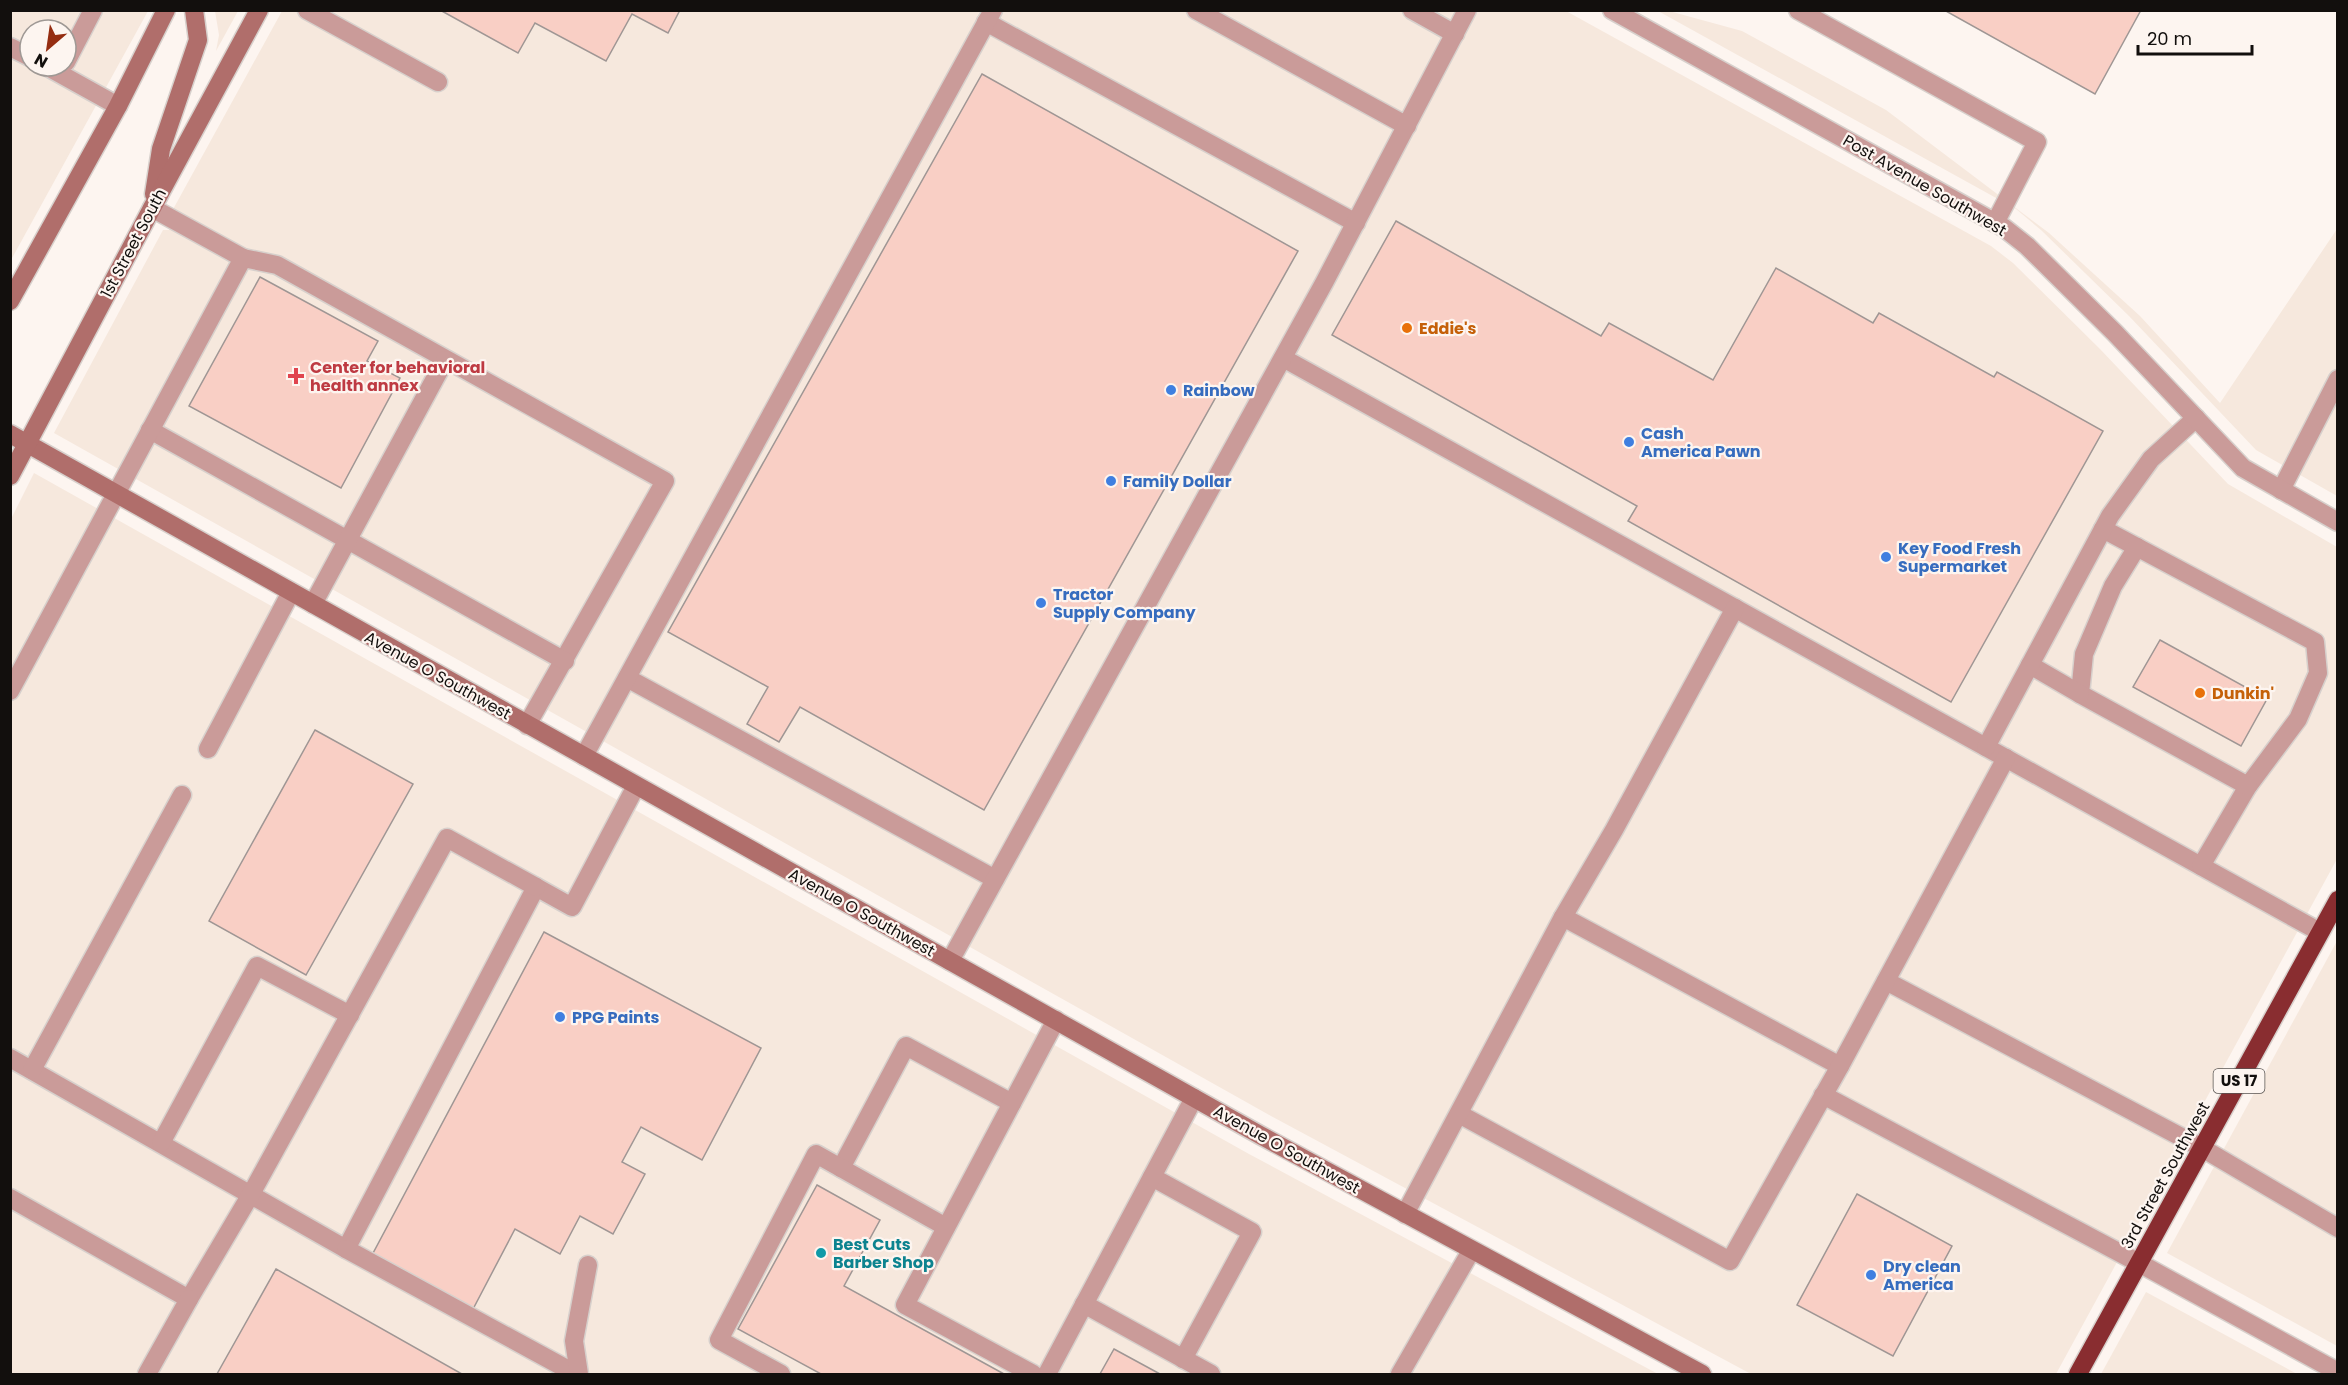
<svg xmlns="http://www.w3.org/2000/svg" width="2348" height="1385" font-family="Poppins,sans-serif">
  <rect width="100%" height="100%" fill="#fdf5f0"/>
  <!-- built -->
  <g fill="#f6e8dd" fill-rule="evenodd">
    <path d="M11,11H148L11,260ZM30,30H66V66H30Z"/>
    <polygon points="215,11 238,11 216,51 219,35"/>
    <polygon points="282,11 1566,11 1991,246 2013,263 2100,349 2228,484 2337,547 2337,859 2056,1374 1751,1374 1271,1116 54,433 163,230 169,230 171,213"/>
    <polygon points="1658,11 1669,11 1742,31 1886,110 2049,233 2140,316 2220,403 2337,229 2337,496 2256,450 2129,316 2041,230 2016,209"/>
    <polygon points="34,473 1249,1154 1658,1374 11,1374 10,521"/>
    <polygon points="2337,941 2337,1346 2167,1253"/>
    <polygon points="2146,1292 2297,1374 2101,1374"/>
  </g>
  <!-- building -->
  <g fill="#f9cfc5" stroke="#9f9694" stroke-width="1.5">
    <polygon points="440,10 680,10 668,33 632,14 606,61 535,23 518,53"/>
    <polygon points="1944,10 2141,10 2095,94"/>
    <polygon points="982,74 1298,251 984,810 800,707 779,742 747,724 768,687 668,632"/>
    <polygon points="1396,221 1601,336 1609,323 1713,380 1776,268 1873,323 1879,313 1994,377 1997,372 2103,431 1951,702 1628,521 1637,506 1332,335"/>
    <polygon points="260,277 378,341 367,361 400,378 341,488 189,406"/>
    <polygon points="2160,640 2267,699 2241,746 2133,687"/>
    <polygon points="315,730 413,784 306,975 209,921"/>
    <polygon points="544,932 761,1048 702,1160 641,1127 622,1162 645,1174 613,1234 580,1216 560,1254 515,1229 472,1311 371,1257"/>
    <polygon points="817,1185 880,1220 844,1286 1004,1374 821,1374 738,1329"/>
    <polygon points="1857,1194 1952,1246 1893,1356 1797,1305"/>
    <polygon points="276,1269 462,1374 217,1374"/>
    <polygon points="1114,1349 1160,1374 1100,1374"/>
  </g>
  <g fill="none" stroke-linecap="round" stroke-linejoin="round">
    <!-- lane casing -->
    <g stroke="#d7d0cc" stroke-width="21">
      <g id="lane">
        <polyline points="307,10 438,82"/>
        <polyline points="1196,10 1407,126"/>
        <polyline points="1412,10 1455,34"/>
        <polyline points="1798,10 2037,142 1995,223"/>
        <polyline points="986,22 1356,223"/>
        <polyline points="10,47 30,57"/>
        <polyline points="66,62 93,10"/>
        <polyline points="46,66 118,106"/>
        <polyline points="243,258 277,265 665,481 527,725"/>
        <polyline points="1283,358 2320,932"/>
        <polyline points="150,430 565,661"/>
        <polyline points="2281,490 2338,379"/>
        <polyline points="2103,529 2315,642 2318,673 2298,719 2248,786 2201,866"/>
        <polyline points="2137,547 2113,586 2084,654 2080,694 2248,786"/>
        <polyline points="313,604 445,360"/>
        <polyline points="2030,665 2080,694"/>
        <polyline points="627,678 995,879"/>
        <polyline points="10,691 243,258 152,208"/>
        <polyline points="1986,747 2110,516 2151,459 2196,418"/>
        <polyline points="208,749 291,592"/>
        <polyline points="584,756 993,10"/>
        <polyline points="1563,917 1840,1066"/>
        <polyline points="950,961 1324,283 1467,10"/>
        <polyline points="1886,981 2202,1148 2338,1228"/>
        <polyline points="10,1058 346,1249 536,887 572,907 636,786"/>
        <polyline points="32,1070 182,795"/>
        <polyline points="1823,1095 2139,1263"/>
        <polyline points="1459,1114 1730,1261 1840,1066 2006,758"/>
        <polyline points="161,1143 257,966 350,1015"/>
        <polyline points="841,1168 906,1046 1012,1103"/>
        <polyline points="1152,1177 1252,1232 1183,1359"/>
        <polyline points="10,1198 189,1299 251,1194 447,838 536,887"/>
        <polyline points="1405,1214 1563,917 1614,830 1735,608"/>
        <polyline points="346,1249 576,1374"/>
        <polyline points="1084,1304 1211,1374"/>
        <polyline points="147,1374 189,1299"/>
        <polyline points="579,1374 574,1341 588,1265"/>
        <polyline points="781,1374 719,1340 816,1154 946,1227"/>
        <polyline points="1033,1374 905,1305 1056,1020"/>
        <polyline points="1047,1374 1194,1098"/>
        <polyline points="1400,1374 1471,1251"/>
      </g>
    </g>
    <!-- street casing -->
    <g stroke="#d7d0cc" stroke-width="21">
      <g id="street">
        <polyline points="1612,10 2003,227 2027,246 2115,333 2243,468 2338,522"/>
        <polyline points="2139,1263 2338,1372"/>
      </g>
    </g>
    <!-- secondary casing -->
    <g stroke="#d7d0cc" stroke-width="21">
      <g id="secondary">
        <polyline points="154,194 161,149 198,40 194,10"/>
        <polyline points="10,301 118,106 166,10"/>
        <polyline points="10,434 1260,1135 1702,1374"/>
        <polyline points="10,476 152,208 259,10"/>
      </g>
    </g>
    <!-- highway casing -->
    <g stroke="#d7d0cc" stroke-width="21">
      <polyline id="highway" points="2078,1374 2338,900"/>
    </g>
    <!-- lane -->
    <use href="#lane" stroke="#ca9b99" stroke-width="18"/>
    <!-- street -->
    <use href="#street" stroke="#ca9b99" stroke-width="18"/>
    <!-- secondary -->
    <use href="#secondary" stroke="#b06e6b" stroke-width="18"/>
    <!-- highway -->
    <use href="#highway" stroke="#892d30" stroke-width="18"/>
  </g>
  <!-- markers -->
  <g fill="#e8710a" stroke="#fdf5f0" stroke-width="2">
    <circle cx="1407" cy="328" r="6"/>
    <circle cx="2200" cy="693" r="6"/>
  </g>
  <path fill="#e0444e" stroke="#fdf5f0" stroke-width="2" d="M293 367h6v6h6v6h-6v6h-6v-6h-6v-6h6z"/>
  <g fill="#3f7fe0" stroke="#fdf5f0" stroke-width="2">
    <circle cx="1171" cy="390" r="6"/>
    <circle cx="1629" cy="442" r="6"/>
    <circle cx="1111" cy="481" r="6"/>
    <circle cx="1886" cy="557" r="6"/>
    <circle cx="1041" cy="603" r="6"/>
    <circle cx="560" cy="1017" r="6"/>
    <circle cx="1871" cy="1275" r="6"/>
  </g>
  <circle fill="#0f9aa8" stroke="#fdf5f0" stroke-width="2" cx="821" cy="1253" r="6"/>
  <g text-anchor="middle" stroke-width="4.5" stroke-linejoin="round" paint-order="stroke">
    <!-- shield labels -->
    <rect fill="#fdf5f0" stroke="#585451" stroke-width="1.5" x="2213.5" y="1069" width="51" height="24" rx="4.5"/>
    <g font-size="15" font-weight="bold" fill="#120f0d">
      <text x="2239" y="1086">US 17</text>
    </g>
    <!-- street labels -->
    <g font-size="16" fill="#120f0d" stroke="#fdf5f0">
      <text transform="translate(1925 185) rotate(30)" y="6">Post Avenue Southwest</text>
      <text transform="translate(133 243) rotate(-62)" y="6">1st Street South</text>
      <text transform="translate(438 675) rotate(29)" y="6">Avenue O Southwest</text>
      <text transform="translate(862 912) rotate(29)" y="6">Avenue O Southwest</text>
      <text transform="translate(1287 1149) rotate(29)" y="6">Avenue O Southwest</text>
      <text transform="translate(2165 1175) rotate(-61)" y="6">3rd Street Southwest</text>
    </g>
    <!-- food labels -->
    <g font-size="16" font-weight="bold" fill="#c56008" stroke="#fdf5f0" text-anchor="start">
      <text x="1419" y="334">Eddie's</text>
      <text x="2212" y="699">Dunkin'</text>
    </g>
    <!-- health labels -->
    <g font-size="16" font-weight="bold" fill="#be3a42" stroke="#fdf5f0" text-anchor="start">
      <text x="310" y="373">Center for behavioral<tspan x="310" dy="18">health annex</tspan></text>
    </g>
    <!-- shop labels -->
    <g font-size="16" font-weight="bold" fill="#366cbe" stroke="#fdf5f0" text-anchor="start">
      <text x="1183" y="396">Rainbow</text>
      <text x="1641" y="439">Cash<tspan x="1641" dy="18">America Pawn</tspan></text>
      <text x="1123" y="487">Family Dollar</text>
      <text x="1898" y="554">Key Food Fresh<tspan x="1898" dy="18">Supermarket</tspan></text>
      <text x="1053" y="600">Tractor<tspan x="1053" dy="18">Supply Company</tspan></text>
      <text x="572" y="1023">PPG Paints</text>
      <text x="1883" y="1272">Dry clean<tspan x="1883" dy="18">America</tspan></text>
    </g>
    <!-- culture labels -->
    <g font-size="16" font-weight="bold" fill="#0d838f" stroke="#fdf5f0" text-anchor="start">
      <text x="833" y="1250">Best Cuts<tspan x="833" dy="18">Barber Shop</tspan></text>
    </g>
  </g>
  <!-- border -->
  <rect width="2348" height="1385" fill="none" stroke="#120f0d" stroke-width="24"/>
  <!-- north arrow -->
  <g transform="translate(48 48) rotate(209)"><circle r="28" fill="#fdf5f0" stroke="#9f9995" stroke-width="1.5"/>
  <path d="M0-4.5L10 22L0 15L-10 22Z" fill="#952d11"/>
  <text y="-9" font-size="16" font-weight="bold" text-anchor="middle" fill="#120f0d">N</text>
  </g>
  <!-- scale -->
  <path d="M2138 45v9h114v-9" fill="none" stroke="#120f0d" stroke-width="3"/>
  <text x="2147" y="45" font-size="18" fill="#120f0d" stroke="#fdf5f0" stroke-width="4.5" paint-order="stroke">20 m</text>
</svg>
